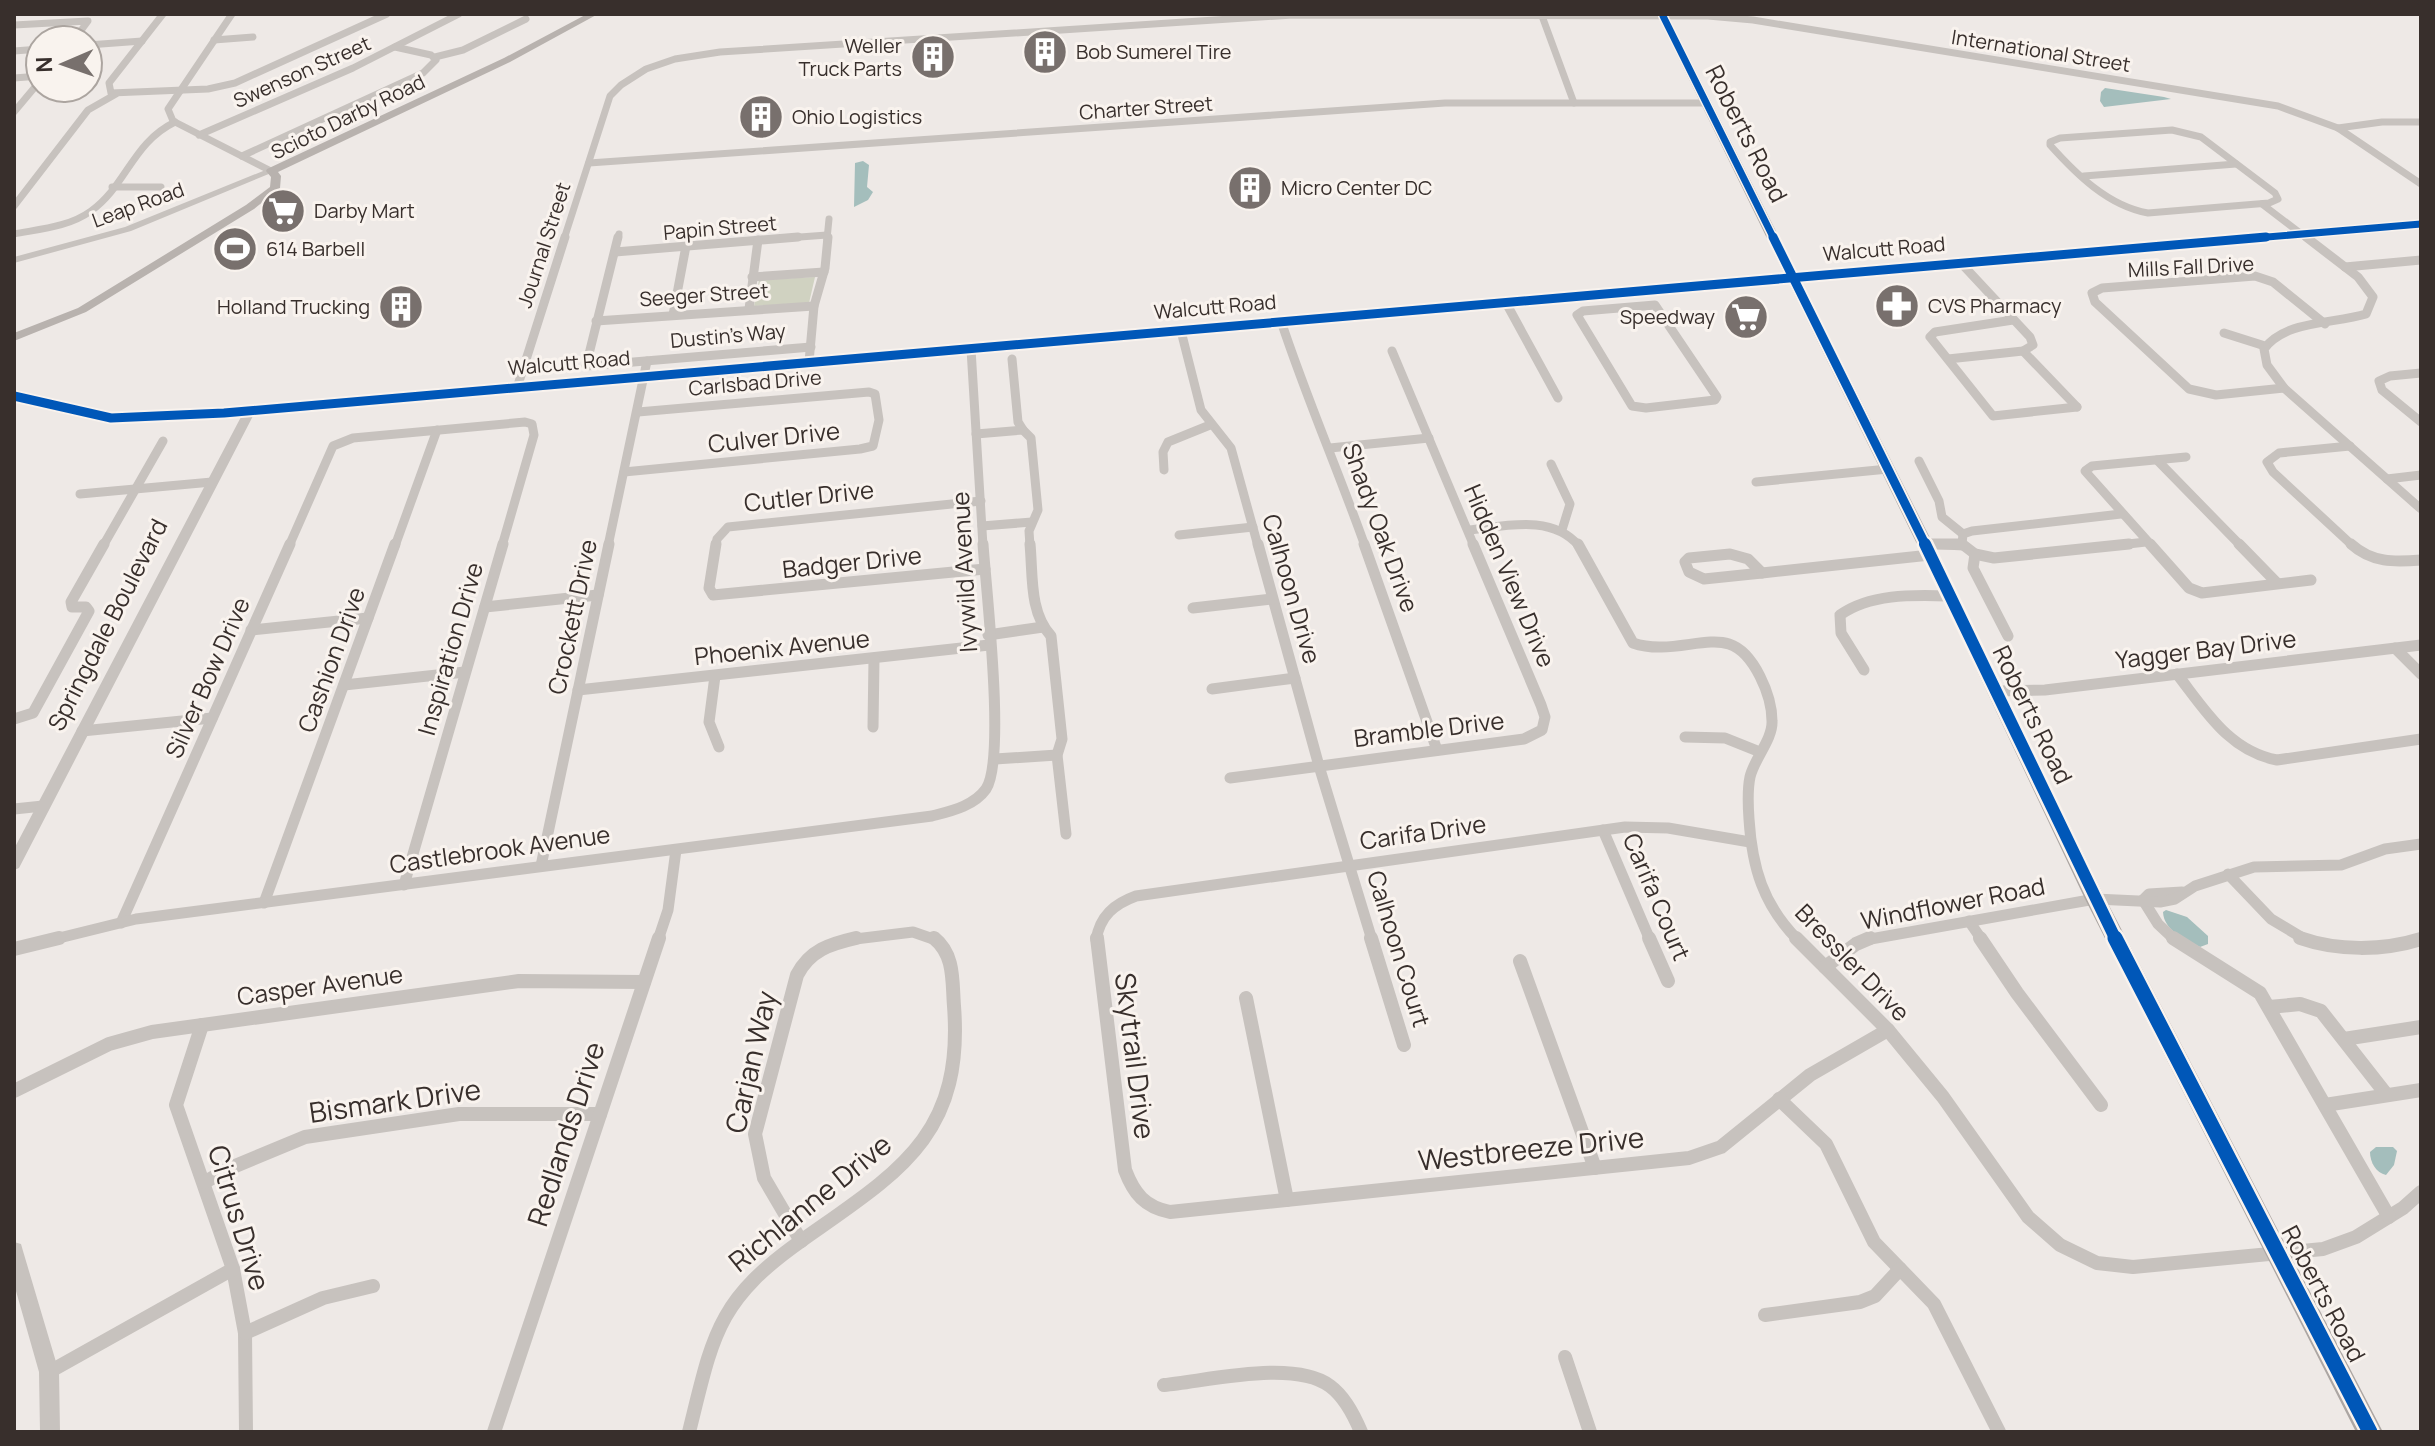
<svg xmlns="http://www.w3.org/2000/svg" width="2435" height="1446" font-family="Manrope,sans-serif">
  <rect width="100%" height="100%" fill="#eee9e6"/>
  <!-- green -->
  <polygon fill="#d0d2c1" points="815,277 809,303 754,306 759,280"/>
  <!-- water -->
  <g fill="#a4bebc">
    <polygon points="2105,88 2164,97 2171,99 2104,107 2100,101 2101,92"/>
    <polygon points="863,161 869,165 867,187 873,192 868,200 854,207 855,163"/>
    <path d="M2166,910L2187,917L2208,936V944L2200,947C2185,939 2164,931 2163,912Z"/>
    <path d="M2376,1147H2393L2397,1151L2394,1165L2386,1175C2376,1173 2370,1162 2370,1152Z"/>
  </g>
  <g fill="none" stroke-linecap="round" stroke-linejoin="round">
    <!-- minor-far3 -->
    <g stroke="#c7c2be" stroke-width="7">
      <polyline points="163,14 109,83 111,93 208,89 235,83 387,14"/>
      <polyline points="232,14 168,109 173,121 271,171"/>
      <polyline points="1542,16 1574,103"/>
      <polyline points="14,25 88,21 74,40"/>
      <polyline points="214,40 253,37"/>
      <polyline points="88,45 142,41"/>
      <polyline points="14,51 40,49"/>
      <polyline points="435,57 463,50 526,19"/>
      <polyline points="14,78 40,76"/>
      <polyline points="14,112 40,81"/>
      <polyline points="2338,128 2382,122 2421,122"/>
      <path d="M2172,130L2201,137L2275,193L2278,199L2269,203L2148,213C2108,206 2076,174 2050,145V142L2060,138Z"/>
      <polyline points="199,135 353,68 459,14"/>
      <polyline points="242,156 423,73 436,60 431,55 395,47"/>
      <polyline points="589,163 1445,103 1706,103"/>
      <polyline points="2084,176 2236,164"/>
      <polyline points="112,187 161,187"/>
      <polyline points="2262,204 2308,239"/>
      <polyline points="14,206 88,110 116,94"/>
      <path d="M14,234C40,229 69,227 91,211C127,185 132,143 175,122"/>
      <polyline points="564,239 610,96 621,85 646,69 675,59 720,52 1293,15 1708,16 1753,20 2278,106 2338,128 2421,184"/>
      <polyline points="618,239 619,234"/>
      <polyline points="773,239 827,235"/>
      <polyline points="827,239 829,219"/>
    </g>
    <!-- minor-far2 -->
    <g stroke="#c7c2be" stroke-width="9">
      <polyline points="618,237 586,366 811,347"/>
      <path d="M2306,237L2358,277L2373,297L2366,314C2334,324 2285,320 2264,349L2267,365L2284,388L2421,509"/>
      <polyline points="615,252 798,237"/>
      <polyline points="2345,267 2421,260"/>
      <polyline points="752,277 824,272"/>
      <polyline points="1505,301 1558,398"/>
      <polygon points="1655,305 1717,397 1715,400 1646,408 1632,406 1577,315 1583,311"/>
      <polyline points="749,309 758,240"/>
      <polyline points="673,315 686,246"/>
      <polyline points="2013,320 1935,332 1930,337 1993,416 2077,407"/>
      <polyline points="596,321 814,306"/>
      <path d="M1281,321C1306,397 1338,470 1365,546"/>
      <polyline points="1181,331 1201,410 1231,448 1258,546"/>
      <polyline points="2224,333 2265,346"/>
      <polyline points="971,349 983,546"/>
      <polyline points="1392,351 1474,546"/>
      <polyline points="2023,351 2077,407"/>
      <polyline points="1012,359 1018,422 1023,430"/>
      <polyline points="1948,359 2023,351 2033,345 2030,337 1960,262"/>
      <polyline points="809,362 814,306 825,268 828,237"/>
      <polyline points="2421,373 2390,376 2379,381 2382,390 2421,422"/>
      <polyline points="517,388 565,237"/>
      <polyline points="2284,388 2216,395 2189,389 2095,302 2092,293 2102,288 2255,276 2273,282 2325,324"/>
      <polyline points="976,434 1023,430 1031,438 1038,510 1029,531 1030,546"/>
      <polyline points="2350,446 2279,453 2267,462 2273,472 2353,546"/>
      <polyline points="1330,448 1429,438"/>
      <polyline points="2157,460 2241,546"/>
      <polyline points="1919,461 1939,501 1942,517 1963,534"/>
      <polyline points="1551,464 1570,504 1562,530"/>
      <polyline points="1164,470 1163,452 1168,442 1210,425"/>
      <polyline points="624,472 860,449 873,446 879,420 875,394 869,392 638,412"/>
      <polyline points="2387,479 2421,475"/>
      <polyline points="1756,482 1888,469"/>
      <polyline points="80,494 212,482"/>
      <polyline points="982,526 1032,522"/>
      <path d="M1469,530C1506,526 1552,514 1579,546"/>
      <polyline points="1179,535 1253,527"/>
      <polyline points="1925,544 1964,546"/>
      <polyline points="1962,544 1963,534 1972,531 2121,514"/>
      <polyline points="103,546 163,441"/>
      <polyline points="289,546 333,446 353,438 525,422 532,424 534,435 502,546"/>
      <polyline points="395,546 437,430"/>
      <polyline points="608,546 647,361"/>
      <polyline points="716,546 717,539 728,527 981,501"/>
      <polyline points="2110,546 2146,542"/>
      <polyline points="2152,546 2085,471 2092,466 2186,457"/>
    </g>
    <!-- minor-far1 -->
    <g stroke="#c7c2be" stroke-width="11">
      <polyline points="716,544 709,588 713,595 985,569"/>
      <path d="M1030,544C1033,575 1029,612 1051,636L1062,739L1057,755L1066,834"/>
      <polyline points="1258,544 1319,766 1372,940"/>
      <polyline points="1364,544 1437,750"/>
      <path d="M1578,544L1633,643C1667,655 1705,636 1729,644C1754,652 1772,696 1772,721C1773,739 1754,759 1750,777C1747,791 1748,805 1749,819C1752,867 1763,905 1798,940"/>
      <polyline points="1925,544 1962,544 1975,554 1994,558 2129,544"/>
      <polyline points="2150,544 2189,588 2202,593 2311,580"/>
      <polyline points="2239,544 2277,583"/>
      <path d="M2351,544C2372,563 2394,562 2421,560"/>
      <polygon points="1730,554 1748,559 1762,573 1704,579 1689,572 1685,562 1689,558"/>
      <polyline points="1975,554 1973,568 2008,636"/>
      <polyline points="1762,573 1930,555"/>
      <polyline points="485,607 598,595"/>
      <polyline points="1193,608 1272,599"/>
      <polyline points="251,630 368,618"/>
      <polyline points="988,635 1043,627"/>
      <polyline points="2395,648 2421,674"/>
      <path d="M1864,670L1841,633L1840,615C1871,593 1914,595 1950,596"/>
      <path d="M2177,674C2205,710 2229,751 2277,760L2421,739"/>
      <polyline points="715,676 709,722 719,747"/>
      <polyline points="344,685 465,672"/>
      <polyline points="1212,689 1295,678"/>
      <polyline points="578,690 989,645"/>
      <polyline points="1997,691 2045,690 2421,645"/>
      <polyline points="14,719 33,713 89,611 86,607 72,607 71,602 104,544"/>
      <polyline points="873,727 874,659"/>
      <polyline points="82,731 212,718"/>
      <polyline points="1685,737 1725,738 1760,752"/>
      <polyline points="995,759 1057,755"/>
      <polyline points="1230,778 1524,739 1542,730 1545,717 1541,705 1473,544"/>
      <polyline points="14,809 43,806"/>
      <polyline points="1603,830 1650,940"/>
      <polyline points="541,866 609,544"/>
      <polyline points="2228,874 2271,919 2306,940"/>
      <polyline points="404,885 503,544"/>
      <polyline points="2143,900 2158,924 2175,940"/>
      <polyline points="2143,900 2149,894 2182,892"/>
      <polyline points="264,903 395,544"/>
      <polyline points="1969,921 1982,940"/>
      <polyline points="121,923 290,544"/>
      <path d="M51,940L136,919L932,816C951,811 974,806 986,789C1006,759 986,589 983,544"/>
      <polyline points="658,940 668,910 676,850"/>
      <polyline points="847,940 913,932 936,940"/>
      <path d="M1096,940C1100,916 1114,904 1136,896L1625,827L1668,828L1750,842"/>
      <polyline points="1865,940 2095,899 2160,902 2175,899 2195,886 2254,867 2341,865 2385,849 2421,844"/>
      <polyline points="2418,940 2421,939"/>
    </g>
    <!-- minor -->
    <g stroke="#c7c2be" stroke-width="14">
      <path d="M1097,938L1125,1170C1134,1194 1145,1207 1170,1212L1689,1158L1721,1147L1810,1075L1888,1030"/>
      <polyline points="1371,938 1404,1045"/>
      <polyline points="1649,938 1668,981"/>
      <polyline points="1796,938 1888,1030 1943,1097 2028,1217 2060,1245 2097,1263 2133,1267 2323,1249 2356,1237 2403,1208 2421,1192"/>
      <polyline points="1980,938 2017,993 2101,1105"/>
      <polyline points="2173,938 2260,993 2389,1217"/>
      <path d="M2300,938C2337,951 2383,951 2421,939"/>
      <polyline points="14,949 59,938"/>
      <polyline points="1520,961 1595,1168"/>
      <polyline points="1825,967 1856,944 1870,938"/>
      <polyline points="1246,998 1287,1200"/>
      <polyline points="2269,1007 2300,1004 2321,1011 2386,1094"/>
      <polyline points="202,1025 176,1105 233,1269 245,1333 246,1432"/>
      <polyline points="2344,1039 2421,1027"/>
      <polyline points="14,1091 109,1044 152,1032 519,981 644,982"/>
      <polyline points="1779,1099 1826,1144 1874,1242 1934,1304 1999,1432"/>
      <polyline points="2325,1105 2421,1090"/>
      <polyline points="205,1182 228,1169 305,1137 459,1114 600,1114"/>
      <path d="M801,1241L764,1178L755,1134L797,975C810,950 830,944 856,938"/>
      <path d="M801,1241C897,1173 964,1137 954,1006C952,981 955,955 934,938"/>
      <polyline points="1765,1315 1860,1302 1875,1296 1900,1269"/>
      <polyline points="245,1333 323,1298 373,1286"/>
      <polyline points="1565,1357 1590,1432"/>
      <polyline points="49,1372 233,1269"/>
      <path d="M1164,1385C1207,1381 1294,1359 1330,1386C1345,1397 1354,1415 1361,1432"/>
      <polyline points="494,1432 659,938"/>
      <path d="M689,1432C713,1336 716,1301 801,1241"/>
    </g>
    <!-- tertiary -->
    <g fill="#c7c2be" fill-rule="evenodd">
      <polygon points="268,169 276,171 131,231 14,263 14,257 125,227"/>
      <polygon points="2421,221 2421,227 254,414 19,868 14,870 14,849 242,415 111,421 14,399 14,393 111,415 224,410"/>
      <polygon points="14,1242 21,1244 23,1251 59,1372 60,1432 40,1432 39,1372 14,1284"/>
    </g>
    <!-- secondary -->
    <polygon fill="#b8b2ae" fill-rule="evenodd" points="587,14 598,14 510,62 278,172 281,176 280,188 254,209 86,312 14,341 14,333 78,308 246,205 270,187 271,177 266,171 267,169 504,58"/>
    <!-- primary -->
    <polygon fill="#aca6a3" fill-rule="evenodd" points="1657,14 1667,14 1933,544 2103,894 2383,1432 2356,1432 2085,899 1917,544"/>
    <!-- cycleway-far3 casing -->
    <g stroke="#f9f3ee" stroke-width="10">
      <g id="cycleway-far3">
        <polyline points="1663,16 1774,239"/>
        <polyline points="2243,239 2421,224"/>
      </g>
    </g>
    <!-- cycleway-far2 casing -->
    <g stroke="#f9f3ee" stroke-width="13">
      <g id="cycleway-far2">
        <polyline points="1773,237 1926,546"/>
        <polyline points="14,396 111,418 224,413 2266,237"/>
      </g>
    </g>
    <!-- cycleway-far1 casing -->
    <g stroke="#f9f3ee" stroke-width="17">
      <polyline id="cycleway-far1" points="1925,544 2116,940"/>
    </g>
    <!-- cycleway casing -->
    <g stroke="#f9f3ee" stroke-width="20">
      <polyline id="cycleway" points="2115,938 2370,1432"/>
    </g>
    <!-- cycleway-far3 -->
    <use href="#cycleway-far3" stroke="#0057b8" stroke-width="7"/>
    <!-- cycleway-far2 -->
    <use href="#cycleway-far2" stroke="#0057b8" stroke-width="9"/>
    <!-- cycleway-far1 -->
    <use href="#cycleway-far1" stroke="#0057b8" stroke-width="12"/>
    <!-- cycleway -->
    <use href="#cycleway" stroke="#0057b8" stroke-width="15"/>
  </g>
  <!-- icons -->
  <defs>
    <g id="building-disc" transform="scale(2.3)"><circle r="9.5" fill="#78706d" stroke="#f9f3ee"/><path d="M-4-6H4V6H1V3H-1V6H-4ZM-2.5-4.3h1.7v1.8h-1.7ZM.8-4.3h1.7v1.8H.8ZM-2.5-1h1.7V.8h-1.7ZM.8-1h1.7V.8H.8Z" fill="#fff"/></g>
    <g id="supermarket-disc" transform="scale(2.3)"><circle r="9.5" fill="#78706d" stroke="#f9f3ee"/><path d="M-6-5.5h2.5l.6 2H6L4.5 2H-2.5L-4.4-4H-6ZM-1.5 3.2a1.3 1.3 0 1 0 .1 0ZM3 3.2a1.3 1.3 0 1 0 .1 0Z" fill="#fff"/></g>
    <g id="stadium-disc" transform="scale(2.3)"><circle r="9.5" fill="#78706d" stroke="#f9f3ee"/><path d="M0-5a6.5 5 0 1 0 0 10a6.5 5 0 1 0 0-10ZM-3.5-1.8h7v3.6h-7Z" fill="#fff"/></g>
    <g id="pharmacy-disc" transform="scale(2.3)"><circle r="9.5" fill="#78706d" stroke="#f9f3ee"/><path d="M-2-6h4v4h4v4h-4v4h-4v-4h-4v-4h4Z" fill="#fff"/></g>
  </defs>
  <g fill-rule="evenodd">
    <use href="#building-disc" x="1045" y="52"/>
    <use href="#building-disc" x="933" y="57"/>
    <use href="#building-disc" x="761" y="117"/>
    <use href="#building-disc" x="1250" y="188"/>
    <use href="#supermarket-disc" x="283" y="211"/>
    <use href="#stadium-disc" x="235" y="249"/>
    <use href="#pharmacy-disc" x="1897" y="306"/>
    <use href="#building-disc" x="401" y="307"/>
    <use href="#supermarket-disc" x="1746" y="317"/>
  </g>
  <g text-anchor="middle" stroke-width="6" stroke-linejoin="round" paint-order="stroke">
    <!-- far-poi labels -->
    <g font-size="20" fill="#382f2c" stroke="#f9f3ee" text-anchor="start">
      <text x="902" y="53" text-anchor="end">Weller<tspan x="902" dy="23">Truck Parts</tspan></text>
      <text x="1076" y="59">Bob Sumerel Tire</text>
      <text x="792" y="124">Ohio Logistics</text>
      <text x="1281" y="195">Micro Center DC</text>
      <text x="314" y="218">Darby Mart</text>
      <text x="266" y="256">614 Barbell</text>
      <text x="1928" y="313">CVS Pharmacy</text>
      <text x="370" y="314" text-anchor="end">Holland Trucking</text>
      <text x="1715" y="324" text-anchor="end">Speedway</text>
    </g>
    <!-- far-street labels -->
    <g font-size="20" fill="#382f2c" stroke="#f9f3ee">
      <text transform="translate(2041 51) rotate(9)" y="7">International Street</text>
      <text transform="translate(302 72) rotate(-24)" y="7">Swenson Street</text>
      <text transform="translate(1146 108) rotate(-4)" y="7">Charter Street</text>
      <text transform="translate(348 117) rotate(-26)" y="7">Scioto Darby Road</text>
      <text transform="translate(138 205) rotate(-20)" y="7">Leap Road</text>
      <text transform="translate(720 228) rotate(-5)" y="7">Papin Street</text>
      <text transform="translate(544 245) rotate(-72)" y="7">Journal Street</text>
      <text transform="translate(1884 249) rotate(-5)" y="7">Walcutt Road</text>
      <text transform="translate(2191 267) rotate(-3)" y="7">Mills Fall Drive</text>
      <text transform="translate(704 295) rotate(-4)" y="7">Seeger Street</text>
      <text transform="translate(1215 307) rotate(-5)" y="7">Walcutt Road</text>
      <text transform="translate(728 336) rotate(-5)" y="7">Dustin's Way</text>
      <text transform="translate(569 363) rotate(-5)" y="7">Walcutt Road</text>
      <text transform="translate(755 383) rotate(-5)" y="7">Carlsbad Drive</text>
    </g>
    <!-- street labels -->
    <g font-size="24" fill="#382f2c" stroke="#f9f3ee">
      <text transform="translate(1746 134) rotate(63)" y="8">Roberts Road</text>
      <text transform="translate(774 438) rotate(-6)" y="8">Culver Drive</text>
      <text transform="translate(809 497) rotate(-6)" y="8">Cutler Drive</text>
      <text transform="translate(1380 528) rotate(70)" y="8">Shady Oak Drive</text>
      <text transform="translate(852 563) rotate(-6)" y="8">Badger Drive</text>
      <text transform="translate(965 572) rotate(-93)" y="8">Ivywild Avenue</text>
      <text transform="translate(1509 576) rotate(67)" y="8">Hidden View Drive</text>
      <text transform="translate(1291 589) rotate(74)" y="8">Calhoon Drive</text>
      <text transform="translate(573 617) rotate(-78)" y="8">Crockett Drive</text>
      <text transform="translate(108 625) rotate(-63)" y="8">Springdale Boulevard</text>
      <text transform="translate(782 648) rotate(-6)" y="8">Phoenix Avenue</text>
      <text transform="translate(451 649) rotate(-74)" y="8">Inspiration Drive</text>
      <text transform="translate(2206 650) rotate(-7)" y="8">Yagger Bay Drive</text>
      <text transform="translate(332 660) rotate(-70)" y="8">Cashion Drive</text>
      <text transform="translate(208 678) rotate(-66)" y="8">Silver Bow Drive</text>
      <text transform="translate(2032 715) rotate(64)" y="8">Roberts Road</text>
      <text transform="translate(1429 730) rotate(-7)" y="8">Bramble Drive</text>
      <text transform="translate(1423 833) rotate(-8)" y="8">Carifa Drive</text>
      <text transform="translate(500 850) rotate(-8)" y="8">Castlebrook Avenue</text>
      <text transform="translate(1656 897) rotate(67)" y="8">Carifa Court</text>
      <text transform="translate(1953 904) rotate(-11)" y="8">Windflower Road</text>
      <text transform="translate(1398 949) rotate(73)" y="8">Calhoon Court</text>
      <text transform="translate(1852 963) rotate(46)" y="8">Bressler Drive</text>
      <text transform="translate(320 986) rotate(-8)" y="8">Casper Avenue</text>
      <text transform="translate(2323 1294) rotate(62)" y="8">Roberts Road</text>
    </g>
    <!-- near-street labels -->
    <g font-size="28" fill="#382f2c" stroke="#f9f3ee">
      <text transform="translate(1135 1056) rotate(83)" y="10">Skytrail Drive</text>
      <text transform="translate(751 1062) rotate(-77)" y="10">Carjan Way</text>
      <text transform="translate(395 1101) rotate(-8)" y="10">Bismark Drive</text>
      <text transform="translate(566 1134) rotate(-72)" y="10">Redlands Drive</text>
      <text transform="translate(1531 1149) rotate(-6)" y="10">Westbreeze Drive</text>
      <text transform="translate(810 1203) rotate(-39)" y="10">Richlanne Drive</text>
      <text transform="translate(239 1218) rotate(73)" y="10">Citrus Drive</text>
    </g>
  </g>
  <!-- border -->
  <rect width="2435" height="1446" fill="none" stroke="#382f2c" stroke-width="32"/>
  <!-- north arrow -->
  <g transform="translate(64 64) rotate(268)"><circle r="38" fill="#f9f3ee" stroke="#aca5a0" stroke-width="2"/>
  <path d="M0-6L14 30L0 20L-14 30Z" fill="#78706d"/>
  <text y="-12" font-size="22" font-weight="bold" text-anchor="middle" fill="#382f2c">N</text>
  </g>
</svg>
